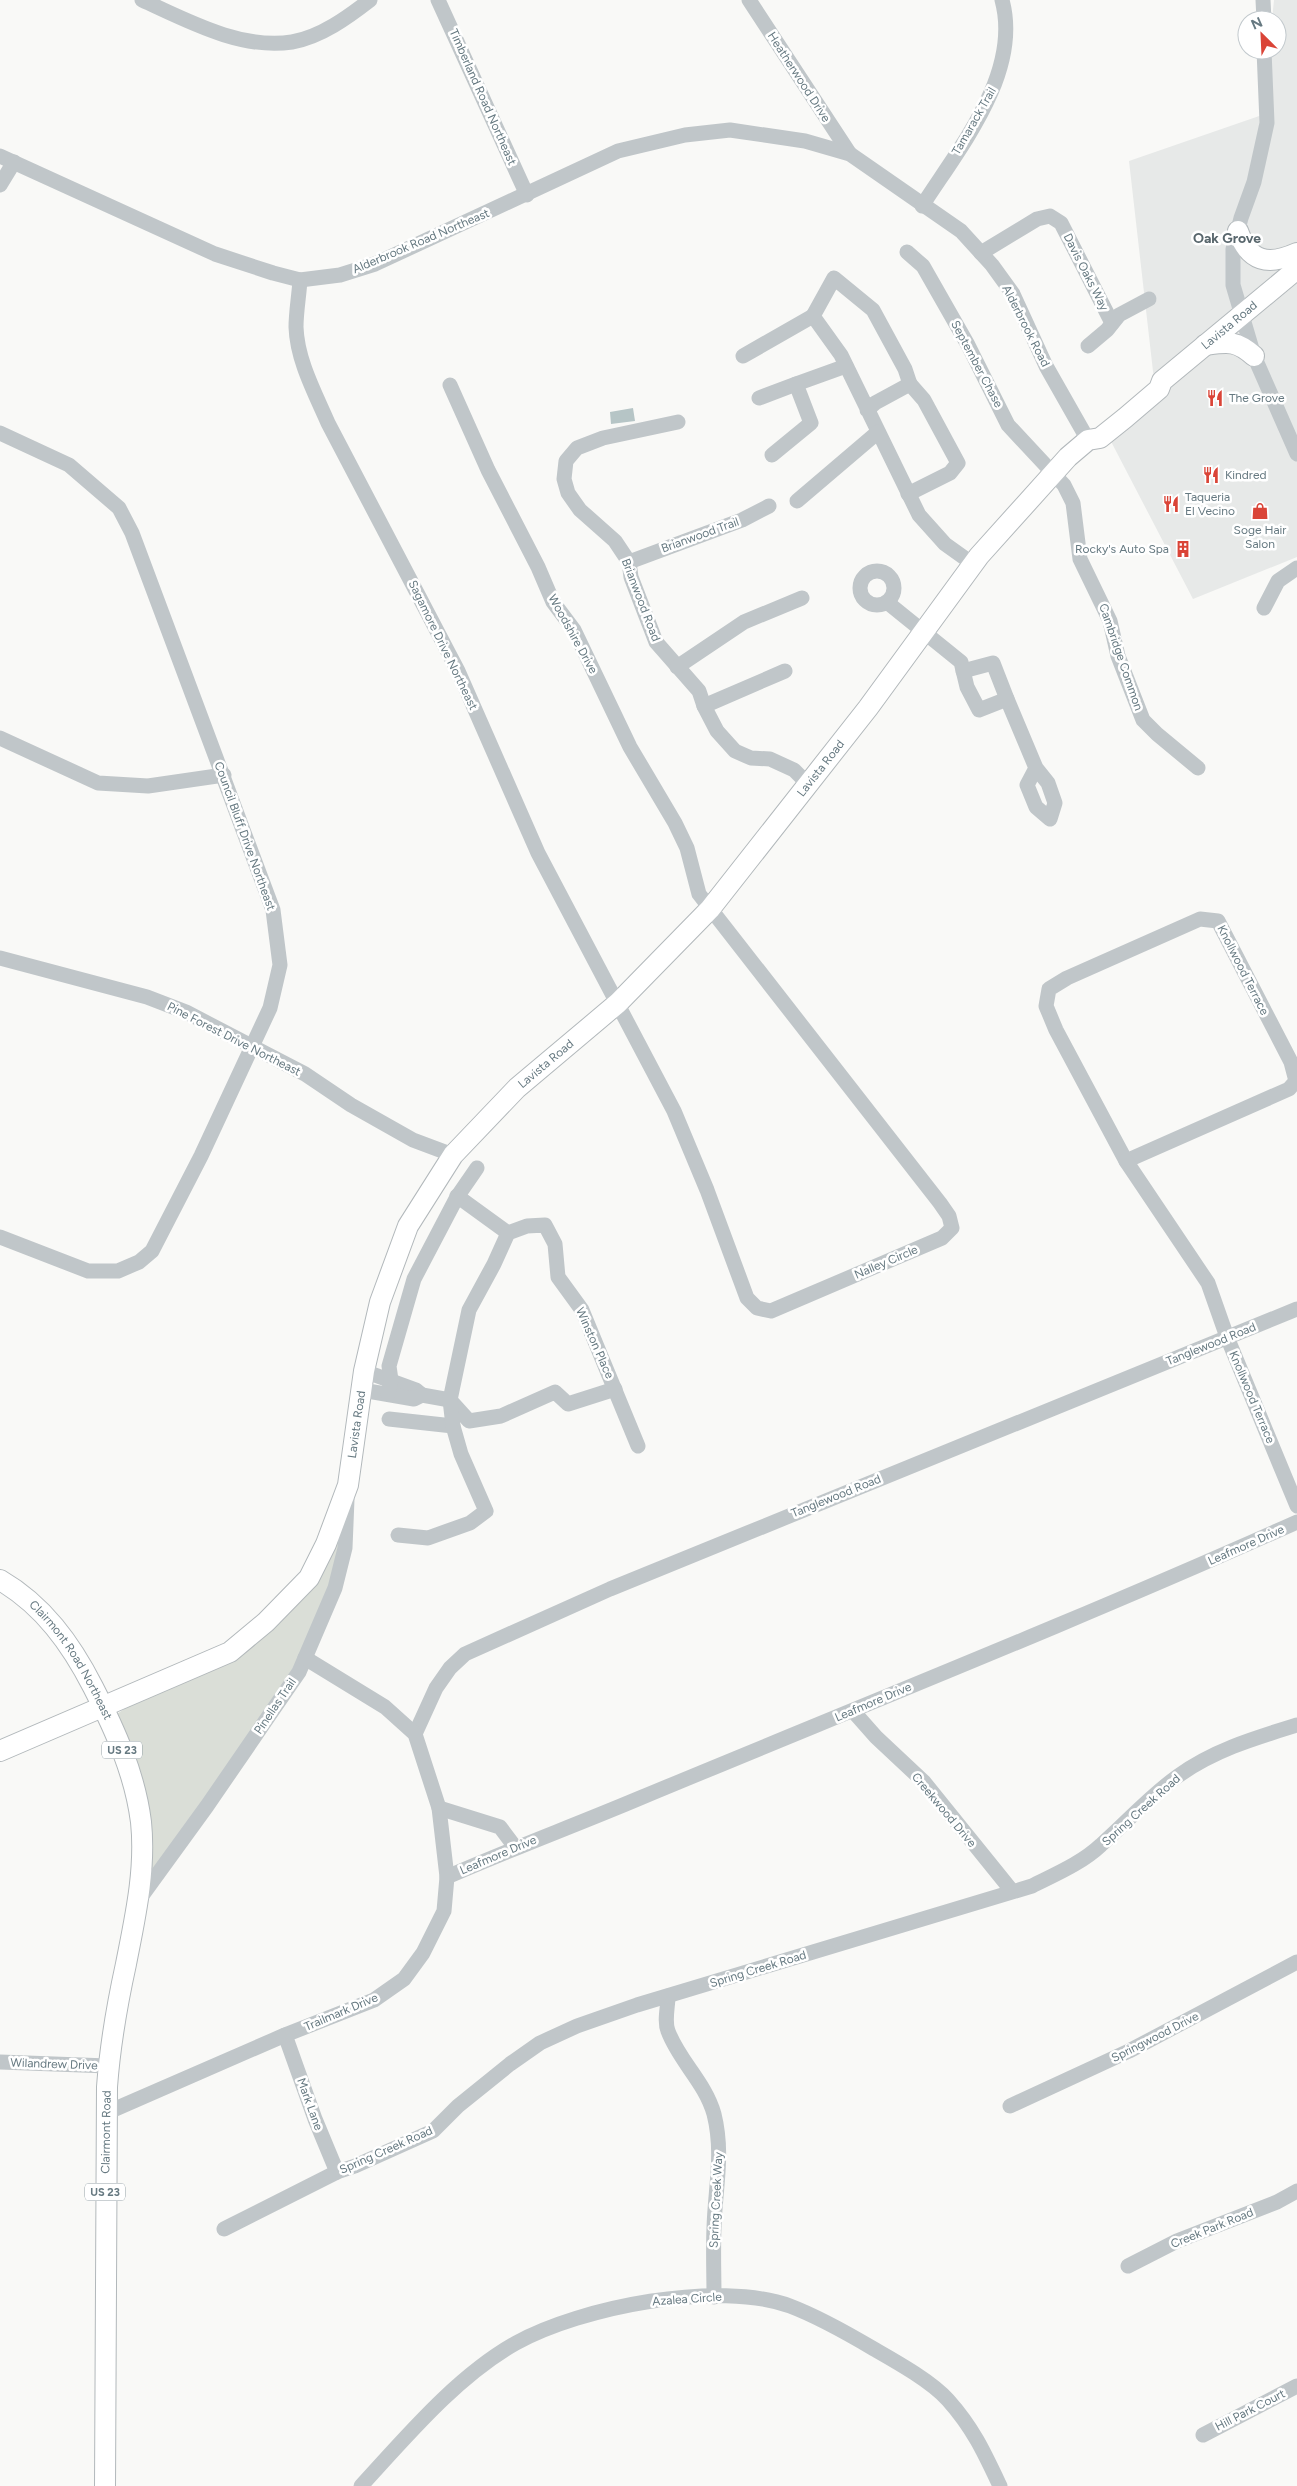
<svg xmlns="http://www.w3.org/2000/svg" width="1297" height="2486" font-family="Figtree,sans-serif">
  <rect width="100%" height="100%" fill="#f9f9f7"/>
  <!-- built -->
  <polygon fill="#e7e9e8" points="1274,0 1297,0 1297,557 1193,599 1104,428 1154,380 1129,161 1265,114 1270,50 1277,50 1277,20 1272,20"/>
  <!-- green -->
  <polygon fill="#daded7" points="348,1485 345,1548 305,1658 148,1882 109,1719 181,1672 230,1652 309,1578"/>
  <!-- water -->
  <polygon fill="#b6c5c6" points="633,408 635,421 611,424 610,412"/>
  <g fill="none" stroke-linecap="round" stroke-linejoin="round">
    <!-- major casing -->
    <g stroke="#b2b8bb" stroke-width="22">
      <g id="major">
        <path d="M1238,231C1249,262 1268,266 1297,253"/>
        <path d="M1205,345C1228,342 1236,340 1254,356"/>
        <path id="s1" d="M0,1580C43,1605 71,1644 93,1687C115,1730 135,1774 141,1822C146,1870 135,1918 126,1964C117,2005 110,2046 107,2087L105,2486"/>
        <path id="s2" d="M0,1751L230,1652L266,1622L309,1578L326,1544L348,1485L364,1371L380,1302L408,1226L453,1155L517,1088L618,1003L710,909L868,708L979,556L1068,457L1088,440L1100,438L1125,418L1159,389L1162,381L1297,269"/>
      </g>
    </g>
    <!-- minor -->
    <g stroke="#c0c6c9" stroke-width="15">
      <path d="M142,0C188,21 241,50 292,42C321,37 348,17 370,0"/>
      <polyline points="438,0 527,195"/>
      <polyline points="749,0 850,154"/>
      <polyline points="1263,0 1264,20"/>
      <polyline points="1264,50 1267,123 1254,182 1241,218 1233,249 1233,285 1254,356 1297,454"/>
      <polyline points="0,156 215,254 273,273 300,280 340,275 375,264 618,151 685,135 730,130 805,141 850,154 961,231 992,265 1013,294 1046,366 1088,440"/>
      <polyline points="0,185 14,162"/>
      <path d="M922,206C959,148 1022,73 1002,0"/>
      <polyline points="907,252 923,266 968,345 1008,425 1064,485 1073,503 1080,559 1110,621 1118,656 1143,720 1157,734 1198,768"/>
      <polyline points="981,253 1037,219 1050,216 1061,223 1112,323"/>
      <path d="M300,280C299,296 296,312 296,327C297,360 315,393 328,423L458,671L538,853L674,1111L707,1190L747,1298L757,1308L771,1311L942,1238L952,1228L949,1216L940,1203L699,894L687,848L675,823L630,747L574,630L553,602L538,567L488,470L450,385"/>
      <polyline points="1088,346 1107,330 1119,315 1149,299"/>
      <polyline points="743,356 813,316"/>
      <polyline points="759,398 796,384"/>
      <polyline points="867,410 875,403 910,384 905,369 873,310 834,278 813,316 841,355 919,515 945,544 973,564"/>
      <polyline points="678,422 603,438 577,448 566,461 564,479 568,493 580,510 615,541 629,562 631,577 656,642 699,691 704,706 717,731 735,751 751,758 770,759 794,770 809,785"/>
      <polyline points="0,433 69,465 119,508 132,533 273,910 280,965 270,1008 201,1156 152,1251 139,1262 118,1271 88,1271 0,1237"/>
      <polyline points="772,455 811,423 796,384 846,366"/>
      <polyline points="908,494 950,473 958,463 924,400 910,384"/>
      <polyline points="797,501 878,432"/>
      <polyline points="629,562 742,520 769,506"/>
      <circle cx="877" cy="588" r="17"/>
      <polyline points="888,603 961,662 967,687 979,710 1007,699 1036,768 1048,783 1055,803 1050,819 1036,807 1027,785 1036,768"/>
      <polyline points="1264,608 1278,581 1297,568"/>
      <polyline points="677,667 744,622 802,598"/>
      <polyline points="963,671 993,663 1007,699"/>
      <polyline points="704,706 785,671"/>
      <polyline points="0,738 98,783 148,786 224,775"/>
      <polygon points="1200,919 1218,921 1291,1062 1296,1081 1289,1089 1126,1161 1056,1030 1046,1006 1049,989 1067,978"/>
      <polyline points="0,958 147,997 186,1012 305,1074 351,1105 413,1140 453,1155"/>
      <polyline points="1126,1161 1208,1283 1227,1337 1297,1506"/>
      <polyline points="457,1196 508,1233"/>
      <polyline points="364,1371 416,1390 422,1395"/>
      <polyline points="362,1390 414,1399 422,1395 450,1400 469,1421 501,1416 555,1392 568,1404 615,1389"/>
      <polyline points="388,1394 391,1380 389,1366 414,1279 457,1197 477,1168"/>
      <polyline points="389,1419 453,1426"/>
      <polyline points="398,1535 428,1538 470,1523 486,1511 461,1454 453,1426 450,1400 469,1310 494,1264 508,1233 527,1226 545,1225 555,1244 558,1277 582,1310 638,1446"/>
      <polyline points="853,1711 876,1737 924,1782 1012,1891"/>
      <polyline points="415,1734 436,1688 450,1668 465,1654 610,1589 1297,1309"/>
      <polyline points="439,1808 500,1827 515,1847"/>
      <path d="M447,1877C511,1849 576,1825 640,1798C859,1707 1080,1619 1297,1522"/>
      <polyline points="138,1901 207,1806 299,1672 335,1588 345,1548 347,1499"/>
      <path d="M668,1996C668,2007 664,2021 668,2031C679,2061 705,2082 714,2114C724,2154 715,2188 714,2228C713,2251 714,2274 714,2297"/>
      <polyline points="285,2035 315,2119 337,2172"/>
      <polyline points="0,2062 108,2066"/>
      <polyline points="1010,2106 1129,2051 1297,1962"/>
      <polyline points="106,2113 285,2035 374,2000 404,1979 423,1953 444,1911 447,1877 439,1808 415,1734 385,1707 305,1658"/>
      <path d="M224,2229L337,2172L355,2166L433,2131L458,2106L510,2064L540,2043L577,2026L637,2005L1032,1886C1056,1874 1082,1863 1101,1845C1127,1822 1150,1796 1178,1776C1214,1750 1255,1738 1297,1725"/>
      <polyline points="1128,2266 1177,2241 1277,2202 1297,2191"/>
      <polyline points="1203,2435 1297,2386"/>
      <path d="M361,2486C406,2437 457,2376 516,2343C581,2307 718,2280 790,2306C819,2317 847,2333 874,2349C895,2361 931,2381 948,2400C973,2428 984,2452 1000,2486"/>
    </g>
    <!-- major -->
    <use href="#major" stroke="#fff" stroke-width="20"/>
  </g>
  <!-- icons -->
  <defs>
    <g id="restaurant-bare" transform="scale(1.35)"><path d="M-5-6h1v4h1v-4h1v4h1v-4h1v5L-1.5 .5V6h-2V.5L-5-1ZM5-6V6H3V1.5H1.5Q1.5-4 5-6Z" fill="#da4437" stroke="#fff" stroke-width="2.5" paint-order="stroke"/></g>
    <g id="shop-bare" transform="scale(1.35)"><path d="M-5-2.5h2.3a2.7 3.5 0 0 1 5.4 0H5L5.5 6h-11ZM-1.5-2.5h3a1.5 2.3 0 0 0-3 0Z" fill="#da4437" stroke="#fff" stroke-width="2.5" paint-order="stroke"/></g>
    <g id="building-bare" transform="scale(1.35)"><path d="M-4-6H4V6H1V3H-1V6H-4ZM-2.5-4.3h1.7v1.8h-1.7ZM.8-4.3h1.7v1.8H.8ZM-2.5-1h1.7V.8h-1.7ZM.8-1h1.7V.8H.8Z" fill="#da4437" stroke="#fff" stroke-width="2.5" paint-order="stroke"/></g>
  </defs>
  <g fill-rule="evenodd">
    <use href="#restaurant-bare" x="1215" y="398"/>
    <use href="#restaurant-bare" x="1211" y="475"/>
    <use href="#restaurant-bare" x="1171" y="504"/>
    <use href="#shop-bare" x="1260" y="511"/>
    <use href="#building-bare" x="1183" y="549"/>
  </g>
  <g text-anchor="middle" stroke-width="5" stroke-linejoin="round" paint-order="stroke">
    <!-- shield labels -->
    <g fill="#fff" stroke="#94a1a7" stroke-width="1">
      <rect x="102" y="1741.5" width="40" height="17" rx="4"/>
      <rect x="85" y="2183.5" width="40" height="17" rx="4"/>
    </g>
    <g font-size="11" font-weight="bold" fill="#667981">
      <text x="122" y="1754">US 23</text>
      <text x="105" y="2196">US 23</text>
    </g>
    <!-- street labels -->
    <g font-size="12" fill="#667981" stroke="#fff">
      <text transform="translate(799 77) rotate(57)" y="4">Heatherwood Drive</text>
      <text transform="translate(483 97) rotate(66)" y="4">Timberland Road Northeast</text>
      <text transform="translate(974 121) rotate(-60)" y="4">Tamarack Trail</text>
      <text transform="translate(421 241) rotate(-23)" y="4">Alderbrook Road Northeast</text>
      <text transform="translate(1086 272) rotate(63)" y="4">Davis Oaks Way</text>
      <text dy="4" stroke="none"><textPath href="#s2" startOffset="1955">Lavista Road</textPath></text>
      <text transform="translate(1026 326) rotate(63)" y="4">Alderbrook Road</text>
      <text transform="translate(977 364) rotate(62)" y="4">September Chase</text>
      <text transform="translate(700 535) rotate(-20)" y="4">Brianwood Trail</text>
      <text transform="translate(641 600) rotate(69)" y="4">Brianwood Road</text>
      <text transform="translate(573 634) rotate(61)" y="4">Woodshire Drive</text>
      <text transform="translate(443 645) rotate(64)" y="4">Sagamore Drive Northeast</text>
      <text transform="translate(1121 657) rotate(71)" y="4">Cambridge Common</text>
      <text dy="4" stroke="none"><textPath href="#s2" startOffset="1346">Lavista Road</textPath></text>
      <text transform="translate(245 836) rotate(70)" y="4">Council Bluff Drive Northeast</text>
      <text transform="translate(1243 970) rotate(63)" y="4">Knollwood Terrace</text>
      <text transform="translate(234 1039) rotate(27)" y="4">Pine Forest Drive Northeast</text>
      <text dy="4" stroke="none"><textPath href="#s2" startOffset="941">Lavista Road</textPath></text>
      <text transform="translate(886 1262) rotate(-23)" y="4">Nalley Circle</text>
      <text transform="translate(595 1343) rotate(66)" y="4">Winston Place</text>
      <text transform="translate(1211 1344) rotate(-22)" y="4">Tanglewood Road</text>
      <text transform="translate(1252 1397) rotate(67)" y="4">Knollwood Terrace</text>
      <text dy="4" stroke="none"><textPath href="#s2" startOffset="521">Lavista Road</textPath></text>
      <text transform="translate(836 1496) rotate(-22)" y="4">Tanglewood Road</text>
      <text transform="translate(1246 1545) rotate(-24)" y="4">Leafmore Drive</text>
      <text dy="4" stroke="none"><textPath href="#s1" startOffset="109">Clairmont Road Northeast</textPath></text>
      <text transform="translate(873 1702) rotate(-23)" y="4">Leafmore Drive</text>
      <text transform="translate(275 1706) rotate(-56)" y="4">Pinellas Trail</text>
      <text transform="translate(944 1810) rotate(50)" y="4">Creekwood Drive</text>
      <text transform="translate(1141 1810) rotate(-42)" y="4">Spring Creek Road</text>
      <text transform="translate(498 1855) rotate(-23)" y="4">Leafmore Drive</text>
      <text transform="translate(758 1969) rotate(-17)" y="4">Spring Creek Road</text>
      <text transform="translate(341 2012) rotate(-23)" y="4">Trailmark Drive</text>
      <text transform="translate(1155 2037) rotate(-27)" y="4">Springwood Drive</text>
      <text transform="translate(54 2064) rotate(2)" y="4">Wilandrew Drive</text>
      <text transform="translate(310 2104) rotate(70)" y="4">Mark Lane</text>
      <text transform="translate(106 2132) rotate(-89)" y="4">Clairmont Road</text>
      <text transform="translate(386 2150) rotate(-24)" y="4">Spring Creek Road</text>
      <text transform="translate(716 2200) rotate(-87)" y="4">Spring Creek Way</text>
      <text transform="translate(1212 2228) rotate(-22)" y="4">Creek Park Road</text>
      <text transform="translate(687 2299) rotate(-4)" y="4">Azalea Circle</text>
      <text transform="translate(1250 2410) rotate(-27)" y="4">Hill Park Court</text>
    </g>
    <!-- poi labels -->
    <g font-size="12" fill="#667981" stroke="#fff" text-anchor="start">
      <text x="1229" y="402">The Grove</text>
      <text x="1225" y="479">Kindred</text>
      <text x="1185" y="501">Taqueria<tspan x="1185" dy="14">El Vecino</tspan></text>
      <text x="1260" y="534" text-anchor="middle">Soge Hair<tspan x="1260" dy="14">Salon</tspan></text>
      <text x="1169" y="553" text-anchor="end">Rocky's Auto Spa</text>
    </g>
    <!-- neighbourhood labels -->
    <g font-size="14" font-weight="bold" fill="#58666c" stroke="#fff">
      <text x="1227" y="243">Oak Grove</text>
    </g>
  </g>
  <!-- north arrow -->
  <g transform="translate(1262 35) rotate(336)"><circle r="24" fill="#ffffff" stroke="#c2c9cd"/>
  <path d="M0-4L9 19L0 12L-9 19Z" fill="#da4437"/>
  <text y="-8" font-size="14" font-weight="bold" text-anchor="middle" fill="#667981">N</text>
  </g>
</svg>
